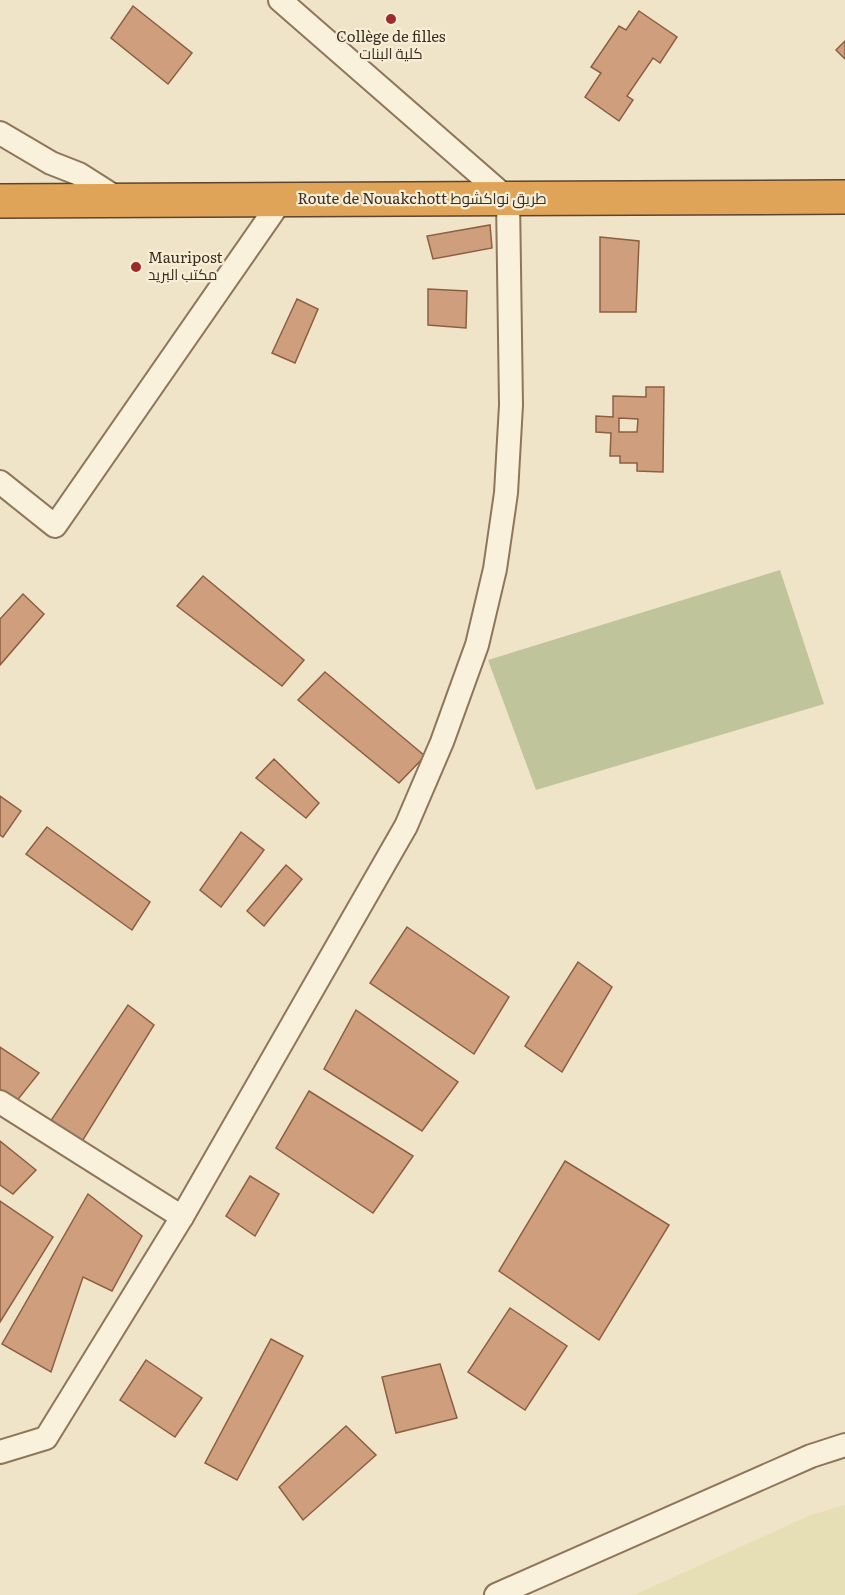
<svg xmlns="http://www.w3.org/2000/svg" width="845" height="1595" font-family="Literata,Cairo,serif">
  <rect width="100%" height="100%" fill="#f0e4c8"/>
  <!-- farmland -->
  <polygon fill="#e6deb5" points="845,1505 845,1595 634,1595 811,1515"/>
  <!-- cemetery -->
  <polygon fill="#bfc49a" points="780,570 824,704 536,790 488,660"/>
  <!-- building -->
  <g fill="#cf9f7d" stroke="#8d5f41" stroke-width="1.5" fill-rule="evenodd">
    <polygon points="133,6 192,53 168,84 111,38"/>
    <polygon points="639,11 677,37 660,63 653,58 627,96 633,100 619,121 585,97 601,73 591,67 619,26 626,30"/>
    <polygon points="845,41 845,59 836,50"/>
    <polygon points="490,225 492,248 433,259 427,236"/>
    <polygon points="600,237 639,241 636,312 600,312"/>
    <polygon points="428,289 467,291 466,328 428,325"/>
    <polygon points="297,299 318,309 295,363 272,353"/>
    <path d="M646,387H664L663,472L637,471V463H620V456H610L611,433L596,432V416L613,417V396L646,397ZM619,418L638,419L637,432H619Z"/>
    <polygon points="203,576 304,660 282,686 177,606"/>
    <polygon points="23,594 44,614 0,665 0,619"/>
    <polygon points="325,672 425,756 399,783 298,700"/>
    <polygon points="274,759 319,803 306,818 256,778"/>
    <polygon points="0,796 21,811 3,837 0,835"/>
    <polygon points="47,827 150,902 132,930 26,854"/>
    <polygon points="241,832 264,850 221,907 200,890"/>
    <polygon points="286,865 302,879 264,926 247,911"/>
    <polygon points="407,927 509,997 474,1054 370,983"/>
    <polygon points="578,962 612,987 562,1072 525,1046"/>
    <polygon points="128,1005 154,1025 78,1148 48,1125"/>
    <polygon points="356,1010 458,1082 422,1131 324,1069"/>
    <polygon points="0,1047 39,1073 15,1103 0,1093"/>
    <polygon points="309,1091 413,1156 373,1213 276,1148"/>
    <polygon points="0,1141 36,1170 13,1194 0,1185"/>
    <polygon points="565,1161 669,1225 599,1340 499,1271"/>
    <polygon points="250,1176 279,1194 255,1236 226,1216"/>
    <polygon points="88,1194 142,1236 112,1291 83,1277 51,1372 2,1344"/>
    <polygon points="0,1201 53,1237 0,1322"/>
    <polygon points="510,1308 567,1346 525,1410 468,1372"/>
    <polygon points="271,1339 303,1356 237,1480 205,1463"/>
    <polygon points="146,1360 202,1398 175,1437 120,1400"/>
    <polygon points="440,1364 457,1418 396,1433 382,1377"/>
    <polygon points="346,1426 376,1455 303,1520 279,1487"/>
  </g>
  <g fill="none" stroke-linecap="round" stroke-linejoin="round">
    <!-- street casing -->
    <g stroke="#8d765c" stroke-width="26">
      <g id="street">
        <polyline points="0,133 51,163 79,174 120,200"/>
        <polyline points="0,482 55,526 282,199"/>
        <polyline points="0,1102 182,1217"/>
        <polyline points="0,1452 46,1438 182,1217 406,826 442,742 477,645 495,569 506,493 511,405 508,199 280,0"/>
        <polyline points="496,1595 811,1456 845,1445"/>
      </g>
    </g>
    <!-- highway casing -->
    <g stroke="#5b4430" stroke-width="36">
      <polyline id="highway" points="0,201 845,197"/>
    </g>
    <!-- street -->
    <use href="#street" stroke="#faf1dc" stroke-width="22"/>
    <!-- highway -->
    <use href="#highway" stroke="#e0a458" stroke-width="33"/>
  </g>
  <!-- markers -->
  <g fill="#9e2a2b" stroke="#f7eed8" stroke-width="2">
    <circle cx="391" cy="19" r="6"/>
    <circle cx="136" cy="267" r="6"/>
  </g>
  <g text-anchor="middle" stroke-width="4.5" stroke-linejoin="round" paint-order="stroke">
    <!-- poi labels -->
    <g font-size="15" fill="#3d2e20" stroke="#f7eed8">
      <text x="391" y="42">Collège de filles<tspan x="391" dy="17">كلية البنات</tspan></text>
      <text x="148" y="263" text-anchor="start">Mauripost<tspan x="148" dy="17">مكتب البريد</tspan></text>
    </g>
    <!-- street labels -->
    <g font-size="15" fill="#3d2e20" stroke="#f7eed8">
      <text x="422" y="204">Route de Nouakchott طريق نواكشوط</text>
    </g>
  </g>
</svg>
